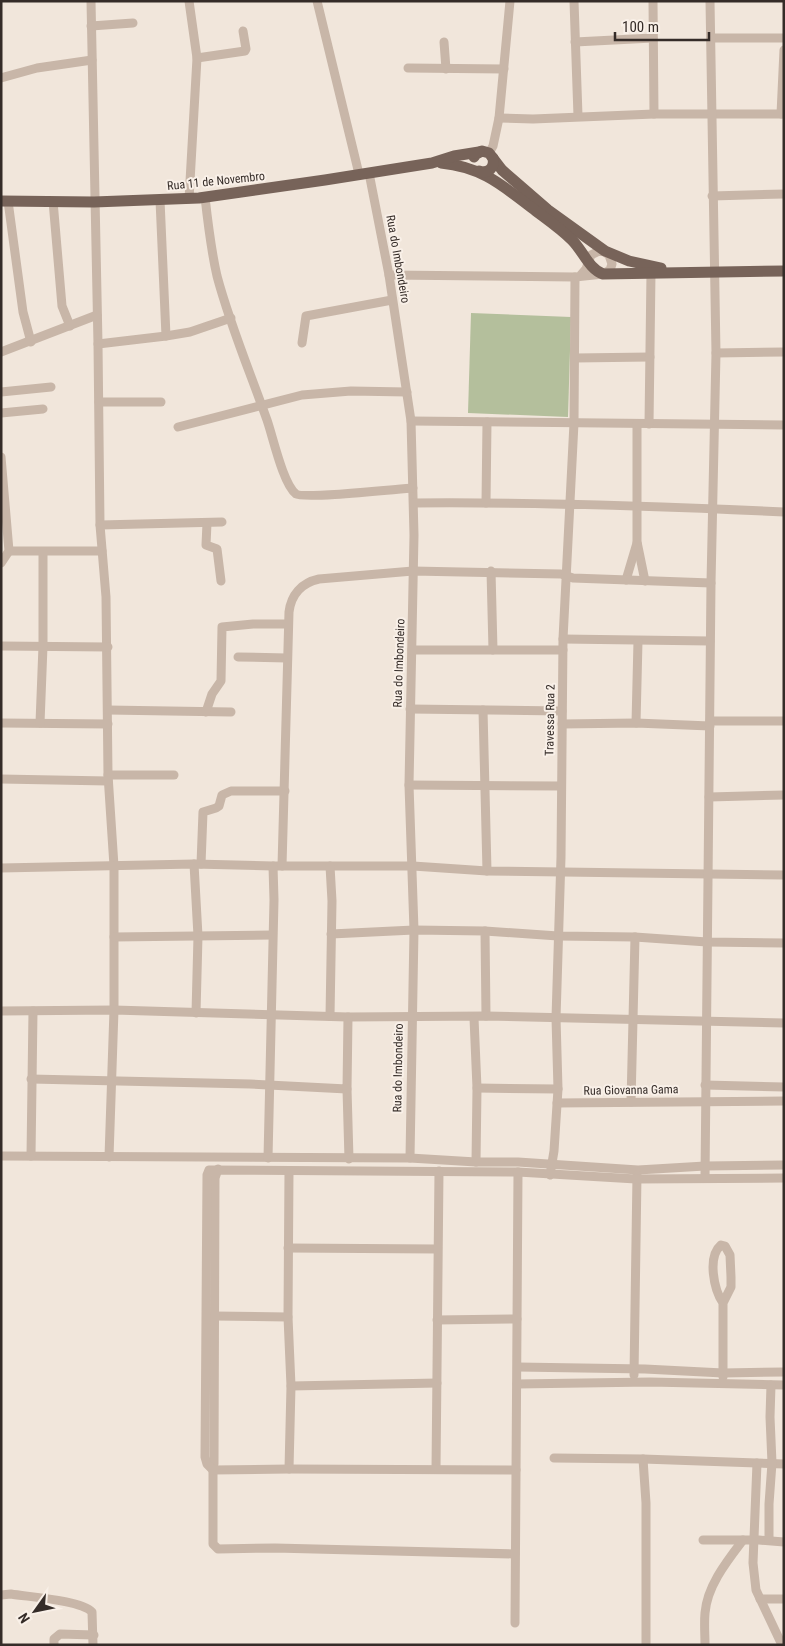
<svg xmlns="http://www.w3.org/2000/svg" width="785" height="1646" font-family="'Roboto Condensed',sans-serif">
  <rect width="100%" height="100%" fill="#f1e6db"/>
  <!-- green -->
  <polygon fill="#b4bf9c" points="471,313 571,317 568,417 468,413"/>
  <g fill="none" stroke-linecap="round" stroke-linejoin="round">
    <!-- minor -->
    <g stroke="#c8b6a8" stroke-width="9">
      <polyline points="91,1 98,344 100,525 106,597 108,775 114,866 114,1010 109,1157"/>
      <polyline points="317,1 359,174"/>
      <polyline points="574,1 578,116"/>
      <polyline points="653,1 654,114"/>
      <polyline points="91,26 133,23"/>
      <polyline points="711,38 784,38"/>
      <polyline points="444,42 446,69"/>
      <polyline points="575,42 653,38"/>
      <polyline points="197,58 245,51 246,49 243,31"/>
      <polyline points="408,68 504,69"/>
      <polyline points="1,78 37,68 92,60"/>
      <polyline points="781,114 784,50"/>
      <polyline points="499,118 533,119 654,114 784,114"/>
      <polyline points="489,153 493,146 499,118 510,1"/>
      <polyline points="369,173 389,275 411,421 414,535 409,785 414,930 410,1158"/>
      <polyline points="712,196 784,194"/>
      <path d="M205,197C208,224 211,250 217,276C230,325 250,372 267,420C273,437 283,484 296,494C304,499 397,489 413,488"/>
      <polyline points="189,199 197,58 189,1"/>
      <polyline points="160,200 166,336"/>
      <polyline points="8,201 23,312 31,342"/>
      <polyline points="53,201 62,306 70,326"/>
      <polyline points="389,275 575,277 603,274 610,270 612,264 609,255 601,250 591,255 586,269 580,276"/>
      <polyline points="302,343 306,316 392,300"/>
      <polyline points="98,344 166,336 190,332 231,318"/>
      <polyline points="1,352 97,315"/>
      <polyline points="716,353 784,352"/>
      <polyline points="575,358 650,357"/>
      <polyline points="1,392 51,387"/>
      <polyline points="99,402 161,402"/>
      <polyline points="1,413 43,409"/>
      <polyline points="411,421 784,425"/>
      <polyline points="637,424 637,542 645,581"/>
      <polyline points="649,424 651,273"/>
      <polyline points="178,427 302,395 351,391 407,392"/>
      <polyline points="1,457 9,551 1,563"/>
      <path d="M414,503C537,502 660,506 784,512"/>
      <polyline points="486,503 487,422"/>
      <polyline points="207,523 206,545 217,549 221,581"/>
      <polyline points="100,525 222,522"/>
      <polyline points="9,551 102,551"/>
      <polyline points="491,571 493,650"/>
      <polyline points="626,580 637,543"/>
      <polyline points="563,639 710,641"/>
      <polyline points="1,646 108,647"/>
      <polyline points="412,650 563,650"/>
      <polyline points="238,657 287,658"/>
      <polyline points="410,709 562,711"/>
      <polyline points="108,710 231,712"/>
      <polyline points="483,710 487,871"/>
      <polyline points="206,712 212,694 221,681 222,627 253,624 288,624"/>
      <polyline points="710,721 784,721"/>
      <polyline points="1,723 108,724"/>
      <polyline points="40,723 43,646 43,552"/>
      <polyline points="636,723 638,641"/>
      <polyline points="562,724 636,723 710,726"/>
      <polyline points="108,775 174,775"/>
      <polyline points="1,779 108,781"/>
      <polyline points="409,785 561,786"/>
      <polyline points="709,797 784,795"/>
      <polyline points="194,864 198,936 196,1013"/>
      <polyline points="201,864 203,812 216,808 219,806 222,795 231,791 285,791"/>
      <path d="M282,866L289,612C291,595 301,583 319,579L413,571L561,574L573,578L711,583"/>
      <polyline points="1,868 194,864 273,866 413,866 487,871 784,875"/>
      <polyline points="485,931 558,936 635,937 707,942 784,943"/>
      <polyline points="331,934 414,930 485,931 486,1016"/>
      <polyline points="114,937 272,935"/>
      <polyline points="1,1011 114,1010 348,1017 486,1016 784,1023"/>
      <polyline points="330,1016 332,901 330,866"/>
      <polyline points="474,1018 477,1088 476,1162"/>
      <polyline points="31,1079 250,1084 347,1089 348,1017"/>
      <polyline points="705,1085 784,1087"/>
      <polyline points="477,1088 558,1089"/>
      <polyline points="347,1089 349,1159"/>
      <polyline points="631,1102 635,937"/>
      <polyline points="557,1103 784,1101"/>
      <polyline points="1,1156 410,1158 476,1162 518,1162 638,1170 705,1166 784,1165"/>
      <polyline points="31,1156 33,1011"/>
      <polyline points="268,1158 274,900 273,866"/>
      <polyline points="550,1175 554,1151 558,1089 556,1018 561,857 563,639 574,423 575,277"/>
      <polyline points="705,1178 711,583 716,353 710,1"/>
      <polyline points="288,1248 437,1249"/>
      <polyline points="214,1316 288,1317"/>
      <polyline points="437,1320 517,1319"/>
      <polyline points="518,1367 645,1369 723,1373 784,1372"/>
      <polyline points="634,1375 637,1175"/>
      <path d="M723,1377V1303L731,1287V1277L730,1255L725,1246L721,1245C707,1257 714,1290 723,1303"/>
      <polyline points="517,1384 650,1382 784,1385"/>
      <polyline points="291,1386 437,1383"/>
      <polyline points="554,1458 643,1459 784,1464"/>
      <polyline points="643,1459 646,1503 646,1645"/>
      <polyline points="757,1463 753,1563 756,1590 782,1645"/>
      <polyline points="211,1467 214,1464 215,1178 218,1169"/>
      <polyline points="289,1469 291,1386 288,1317 289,1171"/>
      <polyline points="436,1469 439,1171"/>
      <polyline points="213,1470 213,1544 218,1549 275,1548 515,1554"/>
      <polyline points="516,1470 289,1469 213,1470 207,1464 205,1457 207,1175 209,1170 518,1172 636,1179 784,1178"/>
      <polyline points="703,1540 759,1540 784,1542"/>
      <polyline points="769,1540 769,1504 772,1463 770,1417 771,1385"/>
      <path d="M1,1595L11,1594C29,1597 81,1600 92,1612L93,1645"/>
      <polyline points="760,1599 784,1599"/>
      <polyline points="515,1623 518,1172"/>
      <polyline points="54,1645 54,1639 60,1634 94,1635"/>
      <path d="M705,1645C705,1634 704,1624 705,1613C707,1586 727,1561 743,1540"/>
    </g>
    <!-- major -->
    <g stroke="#776359" stroke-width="11">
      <polyline points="474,157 476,154 482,151 489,153 502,170 548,210 605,251 629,261 661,268"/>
      <path d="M441,163C483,167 503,186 536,211C548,220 561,229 572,240C583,251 589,269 603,274L784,271"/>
      <path d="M479,171C488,174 495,168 493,158"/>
      <polyline points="1,201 94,202 199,198 325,180 432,163 454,156 479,152"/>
    </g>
  </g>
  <g text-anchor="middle" stroke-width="4" stroke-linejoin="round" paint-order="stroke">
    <!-- street labels -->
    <g font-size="12" fill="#352c28" stroke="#f9f0e8">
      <text transform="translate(216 181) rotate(-6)" y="4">Rua 11 de Novembro</text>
      <text transform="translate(398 259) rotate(80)" y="4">Rua do Imbondeiro</text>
      <text transform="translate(399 663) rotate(-88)" y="4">Rua do Imbondeiro</text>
      <text transform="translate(550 720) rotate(-89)" y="4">Travessa Rua 2</text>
      <text transform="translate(398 1068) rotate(-89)" y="4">Rua do Imbondeiro</text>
      <text transform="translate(631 1090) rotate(-1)" y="4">Rua Giovanna Gama</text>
    </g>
  </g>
  <!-- border -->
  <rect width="785" height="1646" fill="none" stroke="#352c28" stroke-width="5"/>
  <!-- north arrow -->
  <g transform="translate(35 1611) rotate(237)" stroke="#f9f0e8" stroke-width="4" paint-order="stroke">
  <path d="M0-4L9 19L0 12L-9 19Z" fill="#352c28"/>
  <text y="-8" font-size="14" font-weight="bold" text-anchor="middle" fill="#352c28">N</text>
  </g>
  <!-- scale -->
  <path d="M615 32v8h94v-8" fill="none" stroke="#352c28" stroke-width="2.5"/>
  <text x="622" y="32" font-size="15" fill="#352c28" stroke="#f9f0e8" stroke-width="4" paint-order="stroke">100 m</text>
</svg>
